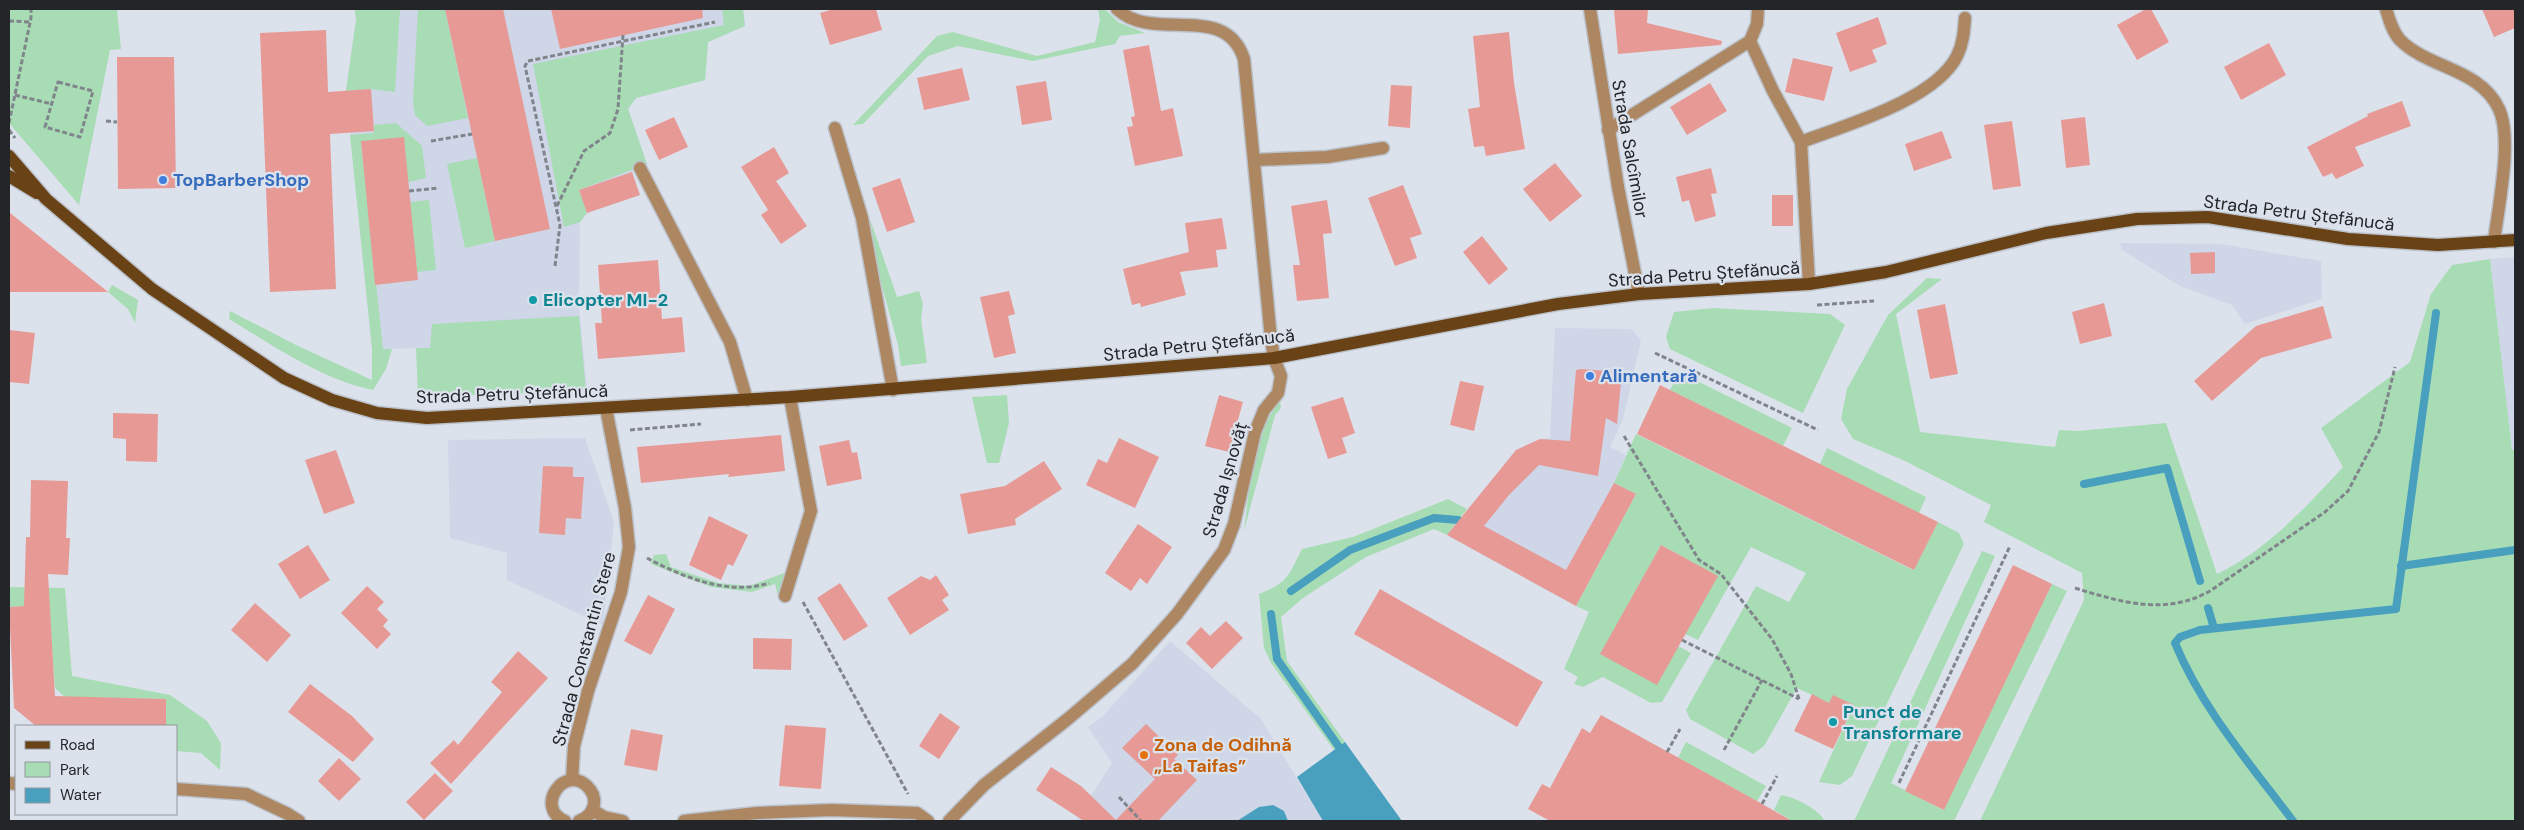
<svg xmlns="http://www.w3.org/2000/svg" width="2524" height="830" font-family="'DM Sans',sans-serif">
  <rect width="100%" height="100%" fill="#dce2ec"/>
  <!-- built -->
  <g fill="#ced6e7">
    <polygon points="355,9 743,9 745,26 708,42 705,80 636,98 628,108 647,164 632,172 640,195 587,213 580,222 579,308 587,388 430,348 372,349 346,91 356,20"/>
    <polygon points="2120,243 2221,244 2321,261 2322,299 2245,324 2232,305 2180,286 2122,250"/>
    <polygon points="2515,257 2515,477 2490,259"/>
    <polygon points="1555,328 1631,329 1641,340 1623,419 1610,447 1626,455 1614,483 1636,494 1576,606 1447,535 1516,450 1540,439 1550,438"/>
    <polygon points="585,438 614,522 603,625 507,580 507,553 450,538 448,440"/>
    <polygon points="1170,641 1260,718 1323,821 1075,821 1112,763 1088,727 1103,716"/>
  </g>
  <!-- green -->
  <g fill="#a8dcb5">
    <polygon points="9,9 117,9 121,49 110,50 79,205 9,123"/>
    <polygon points="355,9 400,9 395,92 371,89 346,91 356,20"/>
    <polygon points="418,9 445,9 468,118 427,126 415,115 413,102"/>
    <polygon points="722,9 743,9 745,26 708,42 705,80 636,98 628,109 647,164 579,190 587,213 580,222 564,227 533,64 724,25"/>
    <polygon points="1098,9 1105,9 1118,22 1145,33 1120,36 1115,44 1033,61 958,46 928,56 863,124 853,125 937,36 953,32 1037,56 1095,42 1100,20"/>
    <path d="M396,123L422,146L426,178L408,182L361,141L383,349H392L386,369L373,390C320,379 274,346 229,319L230,311L296,345L372,380V349L350,135L374,133V125Z"/>
    <polygon points="477,158 495,241 465,248 447,164"/>
    <polygon points="429,200 436,270 417,272 410,202"/>
    <polygon points="870,219 897,297 919,291 923,304 921,319 927,363 901,366 898,345 879,275"/>
    <path d="M2490,259L2512,450H2515V821H1980L2084,600L2082,573L1984,522L1991,505L1905,461L1853,439L1841,419L1847,389L1888,315L1927,278L1942,279L1896,314L1920,432L2055,447L2059,430L2078,431L2166,423L2217,574C2268,549 2305,508 2343,467L2321,428L2410,362L2431,294L2452,265Z"/>
    <polygon points="112,285 138,300 135,323 128,309 108,292"/>
    <polygon points="1713,308 1830,314 1845,325 1803,413 1670,349 1666,337 1674,312"/>
    <polygon points="579,316 586,391 418,397 416,348 430,348 432,324"/>
    <polygon points="1679,372 1792,428 1783,446 1670,390"/>
    <polygon points="1007,395 1009,423 999,463 987,463 972,397"/>
    <path d="M1280,401L1281,408L1275,415L1244,531C1249,490 1253,433 1280,401Z"/>
    <polygon points="1636,434 1913,570 1938,522 1959,533 1964,544 1852,776 1840,785 1819,782 1854,705 1829,703 1797,688 1764,746 1753,754 1690,719 1686,710 1756,586 1789,602 1806,573 1751,547 1698,640 1685,634 1717,576 1661,545 1601,654 1678,646 1691,653 1662,702 1651,703 1603,677 1583,687 1574,684 1578,677 1564,669 1589,612 1576,606 1636,494 1614,483"/>
    <polygon points="1827,448 1926,497 1919,513 1820,464"/>
    <path d="M1448,499L1467,509L1447,535L1434,529L1366,557L1303,598L1281,617L1287,661L1345,742L1334,750L1271,663L1264,648L1259,594C1289,582 1288,576 1302,549L1353,537Z"/>
    <polygon points="1982,551 1995,556 1891,783 1943,810 2052,584 2067,591 1954,821 1854,821"/>
    <polygon points="666,554 671,567 718,583 749,586 784,573 778,596 775,584 752,592 711,587 651,564 654,555"/>
    <polygon points="9,587 65,588 72,676 170,695 207,721 221,743 220,770 201,753 176,751 176,726 166,726 166,699 65,697 55,688 49,605 9,607"/>
    <polygon points="1686,742 1766,786 1757,801 1678,758"/>
    <path d="M1781,795C1795,797 1818,809 1825,821H1788L1789,819L1774,810Z"/>
  </g>
  <!-- water -->
  <g fill="#489fbe">
    <polygon points="1345,742 1402,821 1323,821 1297,777"/>
    <polygon points="1273,805 1284,811 1288,821 1237,821 1259,807"/>
  </g>
  <g fill="none" stroke-linecap="round" stroke-linejoin="round">
    <!-- stream -->
    <g stroke="#489fbe" stroke-width="8">
      <polyline points="2084,484 2167,468 2200,581"/>
      <polyline points="2401,566 2515,550"/>
      <polyline points="1291,591 1350,550 1434,518 1458,520"/>
      <polyline points="2208,608 2214,628"/>
      <polyline points="1271,614 1277,659 1339,747"/>
      <path d="M2293,821C2251,765 2202,709 2175,643L2180,637L2200,630L2396,609L2436,313"/>
    </g>
  </g>
  <!-- building -->
  <g fill="#e79a95">
    <polygon points="445,9 503,9 550,229 495,241"/>
    <polygon points="551,9 702,9 703,18 560,49"/>
    <polygon points="834,9 876,9 882,30 830,45 820,13"/>
    <polygon points="1648,9 1647,23 1722,41 1721,45 1618,54 1614,10"/>
    <polygon points="2146,9 2151,9 2169,42 2137,60 2117,25"/>
    <polygon points="2482,9 2515,9 2515,28 2494,37"/>
    <polygon points="1878,17 1887,44 1872,50 1877,62 1850,72 1836,33"/>
    <polygon points="326,30 328,92 371,89 374,131 330,134 336,289 270,292 260,33"/>
    <polygon points="1509,32 1514,83 1525,149 1486,156 1484,146 1474,147 1468,109 1480,107 1473,36"/>
    <polygon points="2269,43 2286,75 2241,100 2224,67"/>
    <polygon points="1149,45 1161,111 1173,108 1183,156 1135,166 1127,127 1133,126 1131,117 1135,116 1123,50"/>
    <polygon points="117,57 174,57 176,188 118,189"/>
    <polygon points="1793,58 1833,67 1824,101 1785,92"/>
    <polygon points="962,68 970,100 924,110 917,78"/>
    <polygon points="1046,81 1052,120 1022,125 1016,86"/>
    <polygon points="1710,83 1727,111 1687,135 1670,107"/>
    <polygon points="1391,85 1412,86 1410,128 1388,126"/>
    <polygon points="2402,101 2411,126 2355,147 2364,166 2336,179 2332,173 2323,177 2307,147 2368,116 2367,114"/>
    <polygon points="674,117 688,147 659,160 645,130"/>
    <polygon points="2085,117 2090,165 2066,168 2061,120"/>
    <polygon points="2012,121 2021,186 1993,190 1984,125"/>
    <polygon points="1942,131 1952,158 1914,171 1905,144"/>
    <polygon points="404,137 418,280 375,285 361,141"/>
    <polygon points="774,147 789,173 776,181 807,226 781,244 761,215 768,210 741,167"/>
    <polygon points="1555,163 1582,196 1550,222 1523,189"/>
    <polygon points="1711,168 1717,193 1711,194 1716,216 1695,222 1689,200 1682,202 1676,177"/>
    <polygon points="632,172 640,195 587,213 579,190"/>
    <polygon points="900,178 915,222 887,232 872,188"/>
    <polygon points="1403,185 1422,234 1410,238 1417,258 1395,266 1368,198"/>
    <rect x="1772" y="195" width="21" height="31"/>
    <polygon points="1327,200 1332,233 1323,234 1329,298 1297,301 1293,265 1300,265 1291,206"/>
    <polygon points="9,212 108,292 9,292"/>
    <polygon points="1222,218 1227,249 1216,250 1218,267 1180,272 1186,295 1141,307 1140,303 1132,305 1123,269 1189,252 1185,223"/>
    <polygon points="1482,236 1508,269 1489,285 1463,252"/>
    <polygon points="2215,252 2215,273 2191,274 2190,253"/>
    <polygon points="658,260 662,319 682,317 685,352 598,359 595,323 602,323 598,265"/>
    <polygon points="1009,291 1015,314 1008,316 1016,353 994,358 980,297"/>
    <polygon points="2104,303 2112,336 2080,344 2072,312"/>
    <polygon points="1945,304 1958,374 1930,379 1917,310"/>
    <polygon points="2323,306 2332,338 2261,358 2212,401 2194,381 2256,326"/>
    <polygon points="9,330 35,333 29,384 9,382"/>
    <polygon points="1581,369 1622,372 1617,424 1606,418 1598,476 1539,465 1509,495 1484,526 1566,570 1614,483 1636,494 1576,606 1447,535 1516,450 1540,439 1570,441 1576,370"/>
    <polygon points="1460,381 1484,386 1474,431 1450,425"/>
    <polygon points="1660,385 1938,522 1914,570 1637,434"/>
    <polygon points="1219,395 1243,402 1229,452 1205,446"/>
    <polygon points="1343,397 1355,433 1342,438 1347,453 1328,459 1311,407"/>
    <polygon points="113,413 158,414 157,462 126,461 126,439 113,438"/>
    <polygon points="781,435 785,471 728,477 729,474 641,483 637,447"/>
    <polygon points="1119,438 1159,457 1135,508 1086,485 1098,459 1107,463"/>
    <polygon points="849,440 852,453 857,452 862,479 827,486 819,446"/>
    <polygon points="336,450 355,503 324,514 305,460"/>
    <polygon points="1044,461 1062,489 1015,519 1016,525 968,534 960,494 1005,486"/>
    <polygon points="543,466 573,467 573,477 584,477 581,519 566,518 565,535 539,533"/>
    <polygon points="31,480 68,481 66,538 70,538 68,575 48,574 55,696 166,699 166,726 36,726 14,708 9,607 24,606 26,537 30,537"/>
    <polygon points="709,516 748,535 733,566 728,564 721,580 689,565"/>
    <polygon points="1138,524 1172,547 1147,584 1140,578 1131,591 1105,573"/>
    <polygon points="308,545 330,580 300,599 278,564"/>
    <polygon points="1661,545 1718,576 1657,685 1600,654"/>
    <polygon points="2013,565 2052,584 1944,810 1905,791"/>
    <polygon points="936,575 949,595 942,600 949,610 910,635 887,598 921,576 930,580"/>
    <polygon points="840,583 868,626 844,641 817,598"/>
    <polygon points="367,586 384,602 377,609 388,620 383,626 391,634 377,649 341,613"/>
    <polygon points="1380,589 1543,682 1517,727 1354,634"/>
    <polygon points="648,595 675,609 651,655 624,641"/>
    <polygon points="255,603 291,635 267,662 231,630"/>
    <polygon points="1226,621 1243,638 1212,669 1186,643 1201,627 1210,636"/>
    <polygon points="753,638 792,639 791,670 753,669"/>
    <polygon points="518,651 548,678 451,784 430,763 454,740 458,745 502,692 491,682"/>
    <polygon points="310,684 352,716 374,739 353,762 288,712"/>
    <polygon points="1812,694 1829,703 1833,695 1854,705 1833,749 1794,731"/>
    <polygon points="940,713 960,727 939,759 919,746"/>
    <polygon points="1601,715 1757,801 1792,821 1550,821 1528,809 1542,784 1550,788 1582,728 1590,733"/>
    <polygon points="1146,724 1178,755 1174,759 1197,780 1158,821 1084,821 1036,790 1051,767 1081,786 1116,820 1155,779 1122,748"/>
    <polygon points="785,725 826,728 821,789 779,786"/>
    <polygon points="631,729 663,735 657,771 624,765"/>
    <polygon points="339,758 361,779 339,801 318,781"/>
    <polygon points="435,773 453,791 424,820 406,802"/>
  </g>
  <g fill="none" stroke-linecap="round" stroke-linejoin="round">
    <!-- minor casing -->
    <g stroke="#bbc0c9" stroke-width="15">
      <g id="minor">
        <polyline points="1590,9 1618,187 1639,294"/>
        <polyline points="1758,9 1757,24 1750,41 1773,91 1801,142 1809,284"/>
        <path d="M2386,9C2389,19 2392,31 2400,40C2429,69 2480,68 2499,109C2513,139 2498,208 2494,242"/>
        <polyline points="835,128 862,218 893,390"/>
        <polyline points="1608,130 1750,41"/>
        <path d="M1801,142C1846,125 1935,100 1957,56C1963,44 1964,32 1965,18"/>
        <polyline points="1255,160 1327,157 1383,148"/>
        <polyline points="640,168 730,342 747,400"/>
        <polyline points="785,596 811,511 790,397"/>
        <polyline points="572,780 574,746 588,691 621,592 629,547 625,508 606,408"/>
        <polyline points="9,783 16,784"/>
        <polyline points="176,789 246,794 288,814 299,821"/>
        <polyline points="592,810 604,817 623,821"/>
        <path d="M565,821C534,808 564,764 587,786C592,791 595,797 594,804C593,813 587,818 579,821"/>
        <polyline points="684,821 757,813 831,810 917,813 928,821"/>
        <path d="M949,821L984,785L1069,718L1132,664L1177,614L1224,550L1234,524L1255,432L1264,410L1278,393L1281,376L1274,358L1271,339L1244,59C1225,0 1154,44 1117,9"/>
      </g>
    </g>
    <!-- major casing -->
    <g stroke="#bbc0c9" stroke-width="15">
      <g id="major">
        <polyline points="9,156 46,199 152,289 284,378 332,400 377,413 427,418 790,397 1274,358 1558,304 1639,294 1809,284 1886,272 2046,233 2137,219 2208,217 2348,239 2438,245 2515,240"/>
        <polyline points="9,176 37,193"/>
      </g>
    </g>
    <!-- path -->
    <g stroke="#80848b" stroke-width="3" stroke-dasharray="5 2.5" stroke-linecap="butt">
      <polyline points="9,21 31,22"/>
      <polygon points="58,82 93,91 80,137 45,127"/>
      <polyline points="15,95 52,104"/>
      <polyline points="106,121 117,122"/>
      <polyline points="9,123 31,18 31,9"/>
      <polyline points="9,130 15,138"/>
      <polyline points="431,141 472,134"/>
      <polyline points="409,191 439,188"/>
      <polyline points="557,206 584,151 610,133 618,109 623,35"/>
      <polyline points="555,266 560,225 525,66 528,61 715,22"/>
      <polyline points="1817,305 1874,301"/>
      <polyline points="1655,353 1818,430"/>
      <polyline points="630,430 701,424"/>
      <polyline points="1624,436 1699,560 1721,574 1772,639 1791,674 1799,699"/>
      <path d="M647,558C682,577 729,596 769,583"/>
      <path d="M2075,588C2120,602 2166,616 2210,591L2325,512L2348,491L2379,432L2395,367"/>
      <polyline points="803,602 908,794"/>
      <polyline points="1682,640 1799,699"/>
      <polyline points="1724,750 1762,680"/>
      <polyline points="1667,752 1680,729"/>
      <polyline points="1899,783 2010,546"/>
      <polyline points="1119,797 1141,821"/>
      <polyline points="1762,804 1777,776"/>
    </g>
    <!-- minor -->
    <use href="#minor" stroke="#ac8761" stroke-width="12"/>
    <!-- major -->
    <use href="#major" stroke="#694216" stroke-width="12"/>
  </g>
  <!-- markers -->
  <g fill="#3f7fe0" stroke="#dce2ec" stroke-width="2">
    <circle cx="163" cy="180" r="5"/>
    <circle cx="1590" cy="376" r="5"/>
  </g>
  <g fill="#0f9aa8" stroke="#dce2ec" stroke-width="2">
    <circle cx="533" cy="300" r="5"/>
    <circle cx="1833" cy="722" r="5"/>
  </g>
  <circle fill="#e8710a" stroke="#dce2ec" stroke-width="2" cx="1144" cy="755" r="5"/>
  <g text-anchor="middle" stroke-width="4.5" stroke-linejoin="round" paint-order="stroke">
    <!-- street labels -->
    <g font-size="18" fill="#232529" stroke="#dce2ec">
      <text transform="translate(1630 149) rotate(80)" y="6">Strada Salcîmilor</text>
      <text transform="translate(2299 213) rotate(7)" y="6">Strada Petru Ștefănucă</text>
      <text transform="translate(1704 274) rotate(-4)" y="6">Strada Petru Ștefănucă</text>
      <text transform="translate(1199 345) rotate(-6)" y="6">Strada Petru Ștefănucă</text>
      <text transform="translate(512 394) rotate(-2)" y="6">Strada Petru Ștefănucă</text>
      <text transform="translate(1225 480) rotate(-74)" y="6">Strada Ișnovăț</text>
      <text transform="translate(584 649) rotate(-75)" y="6">Strada Constantin Stere</text>
    </g>
    <!-- shop labels -->
    <g font-size="18" font-weight="bold" fill="#366cbe" stroke="#dce2ec" text-anchor="start">
      <text x="173" y="186">TopBarberShop</text>
      <text x="1600" y="382">Alimentară</text>
    </g>
    <!-- culture labels -->
    <g font-size="18" font-weight="bold" fill="#0d838f" stroke="#dce2ec" text-anchor="start">
      <text x="543" y="306">Elicopter MI-2</text>
      <text x="1843" y="718">Punct de<tspan x="1843" dy="21">Transformare</tspan></text>
    </g>
    <!-- food labels -->
    <g font-size="18" font-weight="bold" fill="#c56008" stroke="#dce2ec" text-anchor="start">
      <text x="1154" y="751">Zona de Odihnă<tspan x="1154" dy="21">„La Taifas”</tspan></text>
    </g>
  </g>
  <!-- border -->
  <rect width="2524" height="830" fill="none" stroke="#232529" stroke-width="20"/>
  <!-- legend -->
  <rect x="15" y="725" width="162" height="90" fill="#dce2ec" stroke="#92969e"/>
  <rect x="25" y="741" width="25" height="8" fill="#694216" stroke="#92969e"/>
  <text x="60" y="750" font-size="15" fill="#232529">Road</text>
  <rect x="25" y="762" width="25" height="15" fill="#a8dcb5" stroke="#92969e"/>
  <text x="60" y="775" font-size="15" fill="#232529">Park</text>
  <rect x="25" y="788" width="25" height="15" fill="#489fbe" stroke="#92969e"/>
  <text x="60" y="800" font-size="15" fill="#232529">Water</text>
</svg>
